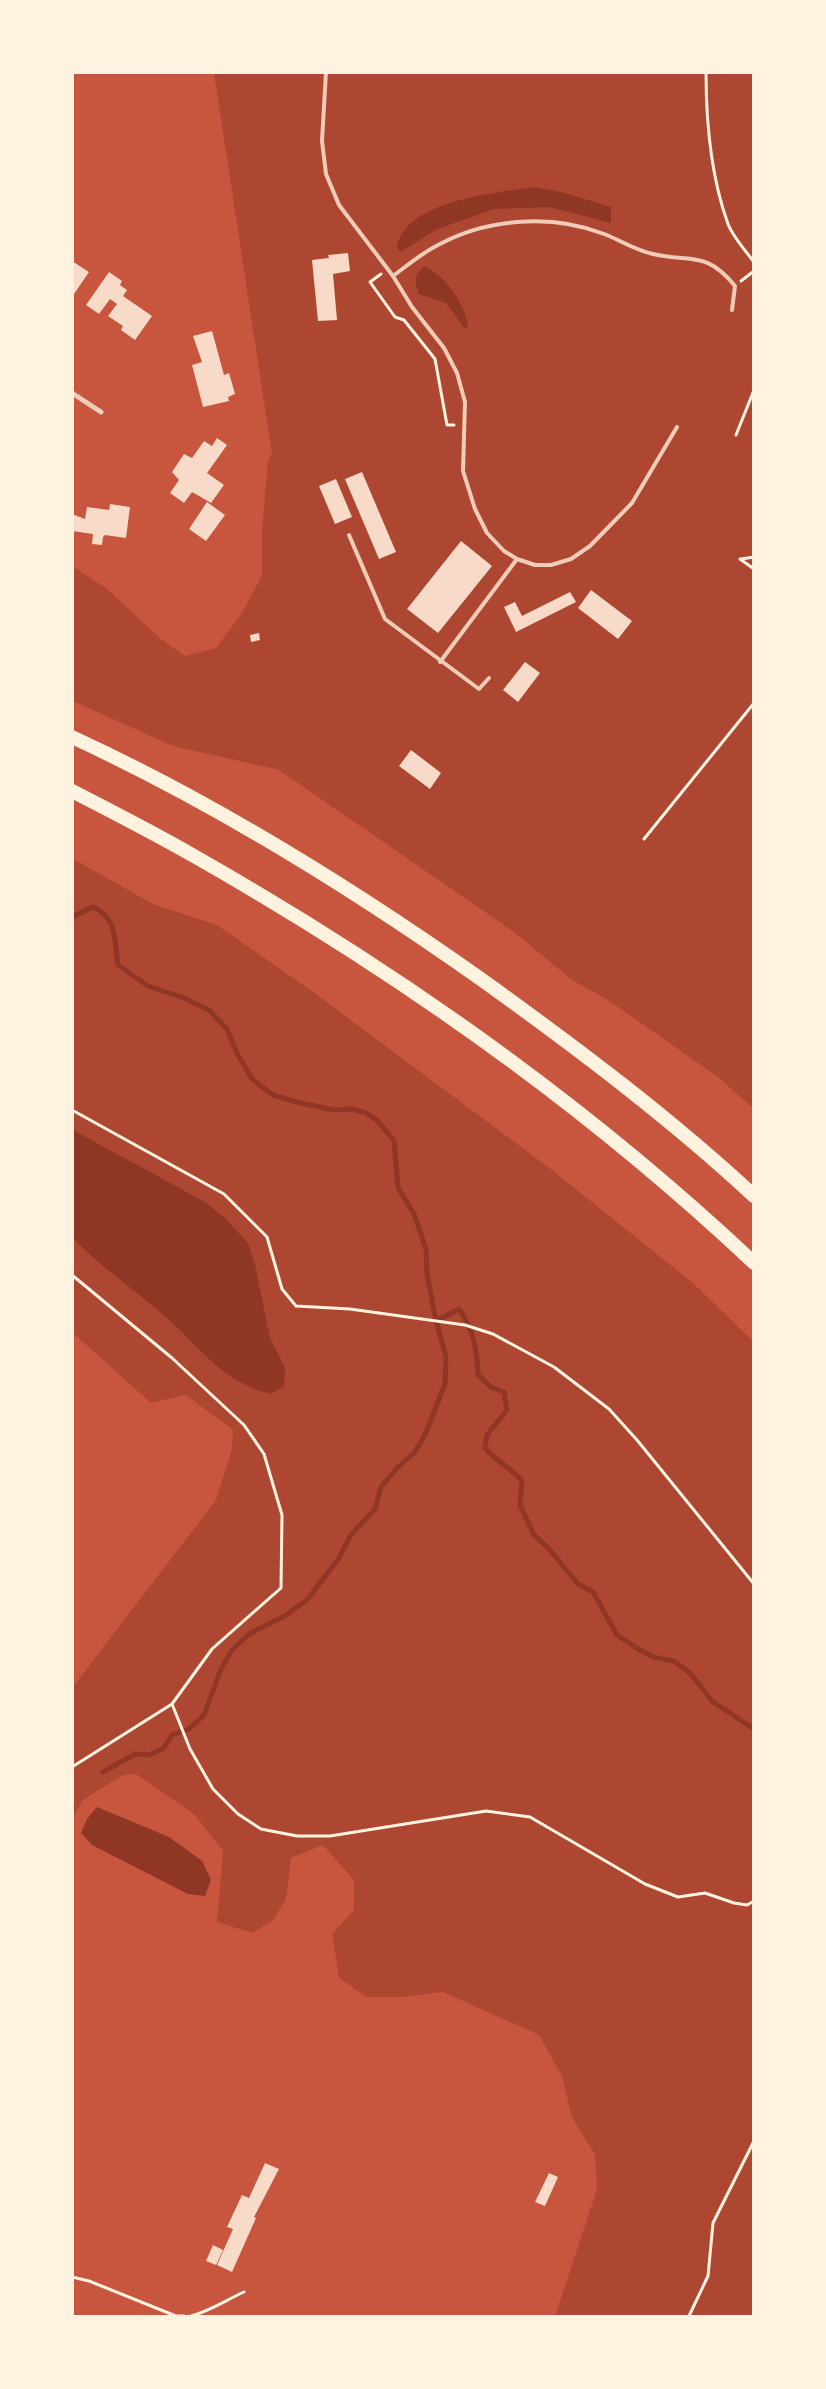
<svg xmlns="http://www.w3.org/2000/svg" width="826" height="2389" font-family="'Alegreya Sans',sans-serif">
  <rect width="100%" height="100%" fill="#c8553d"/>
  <!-- green -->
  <g fill="#ae4732">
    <polygon points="214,73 753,73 753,1108 718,1077 605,998 572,980 514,932 279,770 173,746 73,701 72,566 107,589 162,640 185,656 216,648 242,613 262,575 262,532 268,460 272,454"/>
    <polygon points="73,859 153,904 217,925 309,989 552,1170 694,1284 753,1341 753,2316 555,2316 597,2189 595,2155 572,2117 562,2076 539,2035 443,1992 402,1997 367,1997 339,1978 332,1934 354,1910 354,1880 323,1845 291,1858 286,1899 273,1920 253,1933 217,1922 223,1851 195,1815 136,1774 123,1775 83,1800 73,1817 72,1688 216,1500 232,1449 233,1430 186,1395 151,1403 73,1333"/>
  </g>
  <!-- water -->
  <g fill="#8f3625">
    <path d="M535,187L565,193L611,207V223L549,207L494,209L435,230L401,252L397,248C404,200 497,193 535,187Z"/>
    <path d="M424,266C445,275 465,304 468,326L465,329L446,303L419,294C414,281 414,276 424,266Z"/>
    <path d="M73,1130L205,1202L225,1218L248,1243L255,1264L270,1338L285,1368L284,1386L271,1394C221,1381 204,1351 168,1319C137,1291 101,1268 73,1238Z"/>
    <polygon points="97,1807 169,1837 202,1861 211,1880 205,1896 188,1894 92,1845 81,1833 87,1819"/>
  </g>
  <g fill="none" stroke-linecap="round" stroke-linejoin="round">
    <!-- stream -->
    <g stroke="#8f3625" stroke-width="5">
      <path d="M72,917L93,907C118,918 114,941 118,965L148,986L184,998L209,1010L227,1029L238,1055L252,1079L273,1095L296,1102L334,1110L352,1109L366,1113L377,1120L394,1141L398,1188L414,1214L426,1249L427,1274L436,1321L459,1309C474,1331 477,1348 478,1375L491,1387L504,1392L507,1410L487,1435L485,1448C497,1462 510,1467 522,1481L520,1505L534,1535L549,1549L578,1584L593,1592L617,1635L638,1649L653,1657L674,1661L690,1673L713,1702L754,1729"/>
      <polyline points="103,1772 135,1754 148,1755 163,1749 172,1735 189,1729 204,1715 221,1669 232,1650 249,1634 283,1617 307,1600 339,1558 351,1535 375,1509 381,1487 397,1468 414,1453 425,1435 445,1384 446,1357 436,1320"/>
    </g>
  </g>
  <!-- building -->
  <g fill="#f7dbc8">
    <polygon points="348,253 350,271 333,274 337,320 318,321 312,260 329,258 328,255"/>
    <polygon points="72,261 89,272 72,297"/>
    <polygon points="109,272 122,281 120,285 127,290 123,296 152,316 135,340 121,330 123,326 108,316 117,304 110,299 99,314 86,305"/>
    <polygon points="212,331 224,375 229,373 235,394 228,397 229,401 203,407 192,365 202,362 193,336"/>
    <polygon points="217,438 227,445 207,473 224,485 211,503 192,492 184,503 170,493 179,480 172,472 184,454 192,458 204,441 212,446"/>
    <polygon points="362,472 396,552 379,559 345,479"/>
    <polygon points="336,479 352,517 335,524 319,486"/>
    <polygon points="207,502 225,515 206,541 189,529"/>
    <polygon points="110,504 130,507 126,538 105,535 103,537 102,545 92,544 93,534 72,531 72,514 85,519 87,507 109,510"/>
    <polygon points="461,541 492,566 438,633 407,609"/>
    <polygon points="591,590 632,621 618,639 578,608"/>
    <polygon points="570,592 576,602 516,632 504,607 515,602 522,616"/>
    <polygon points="259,633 260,640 251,642 250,635"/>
    <polygon points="525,662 540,673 518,702 503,690"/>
    <polygon points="411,750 441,773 430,789 399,766"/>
    <polygon points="265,2163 279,2169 254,2217 256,2218 232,2272 217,2265 233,2229 227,2227 242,2195 249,2198"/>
    <polygon points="549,2173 558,2177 545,2206 535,2202"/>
    <polygon points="213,2245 223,2250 216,2265 206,2261"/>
  </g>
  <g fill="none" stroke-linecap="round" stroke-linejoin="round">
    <!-- path -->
    <g stroke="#fff3e0" stroke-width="3">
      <path d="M706,72C706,122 711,177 728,224C733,237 745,250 754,262"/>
      <polyline points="381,274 370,282 395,317 404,320 435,359 447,425 454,425"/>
      <polyline points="741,281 754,271"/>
      <polyline points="736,435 754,390"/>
      <polyline points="740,559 754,569"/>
      <polyline points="741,559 754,557"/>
      <polyline points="644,839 754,703"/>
      <polyline points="72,1110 224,1194 267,1237 282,1289 296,1306 350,1309 465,1325 493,1334 554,1367 609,1409 637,1440 754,1584"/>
      <polyline points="72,1275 172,1358 244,1425 264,1454 282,1515 281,1588 212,1649 172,1704 72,1767"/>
      <polyline points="172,1704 190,1749 213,1789 238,1814 261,1829 297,1836 330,1836 486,1811 530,1817 645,1884 678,1897 705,1893 734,1903 747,1905 754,1901"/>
      <polyline points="72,2277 89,2281 176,2316 184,2316"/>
      <path d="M191,2316C210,2311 226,2300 244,2292"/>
      <polyline points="689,2316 708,2276 713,2223 754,2141"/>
    </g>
    <!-- service -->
    <g stroke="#f1ccb7" stroke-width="4">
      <polyline points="326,72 322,141 326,174 339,205 393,276 412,307 444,348 457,373 465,402 463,471 475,509 487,533 504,551 517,559 535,565 551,565 571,559 590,546 632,503 677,427"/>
      <path d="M393,276C408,265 423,252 440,244C488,218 553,214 604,234C620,240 635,250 653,254C691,263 706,250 735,286L732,310"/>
      <polyline points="349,535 385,619 479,689 489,678"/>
      <polyline points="440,662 517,559"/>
    </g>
    <!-- minor -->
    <polyline stroke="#f1ccb7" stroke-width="5" points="72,393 101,412"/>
    <!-- motorway -->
    <g stroke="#fff3e0" stroke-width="14">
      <path d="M72,737C217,804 355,890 485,982C578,1049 670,1118 754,1196"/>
      <path d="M72,791C113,812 154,833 194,856C395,970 585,1104 754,1263"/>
    </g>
  </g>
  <!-- border -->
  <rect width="826" height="2389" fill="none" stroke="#fff3e0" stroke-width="148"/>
</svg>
